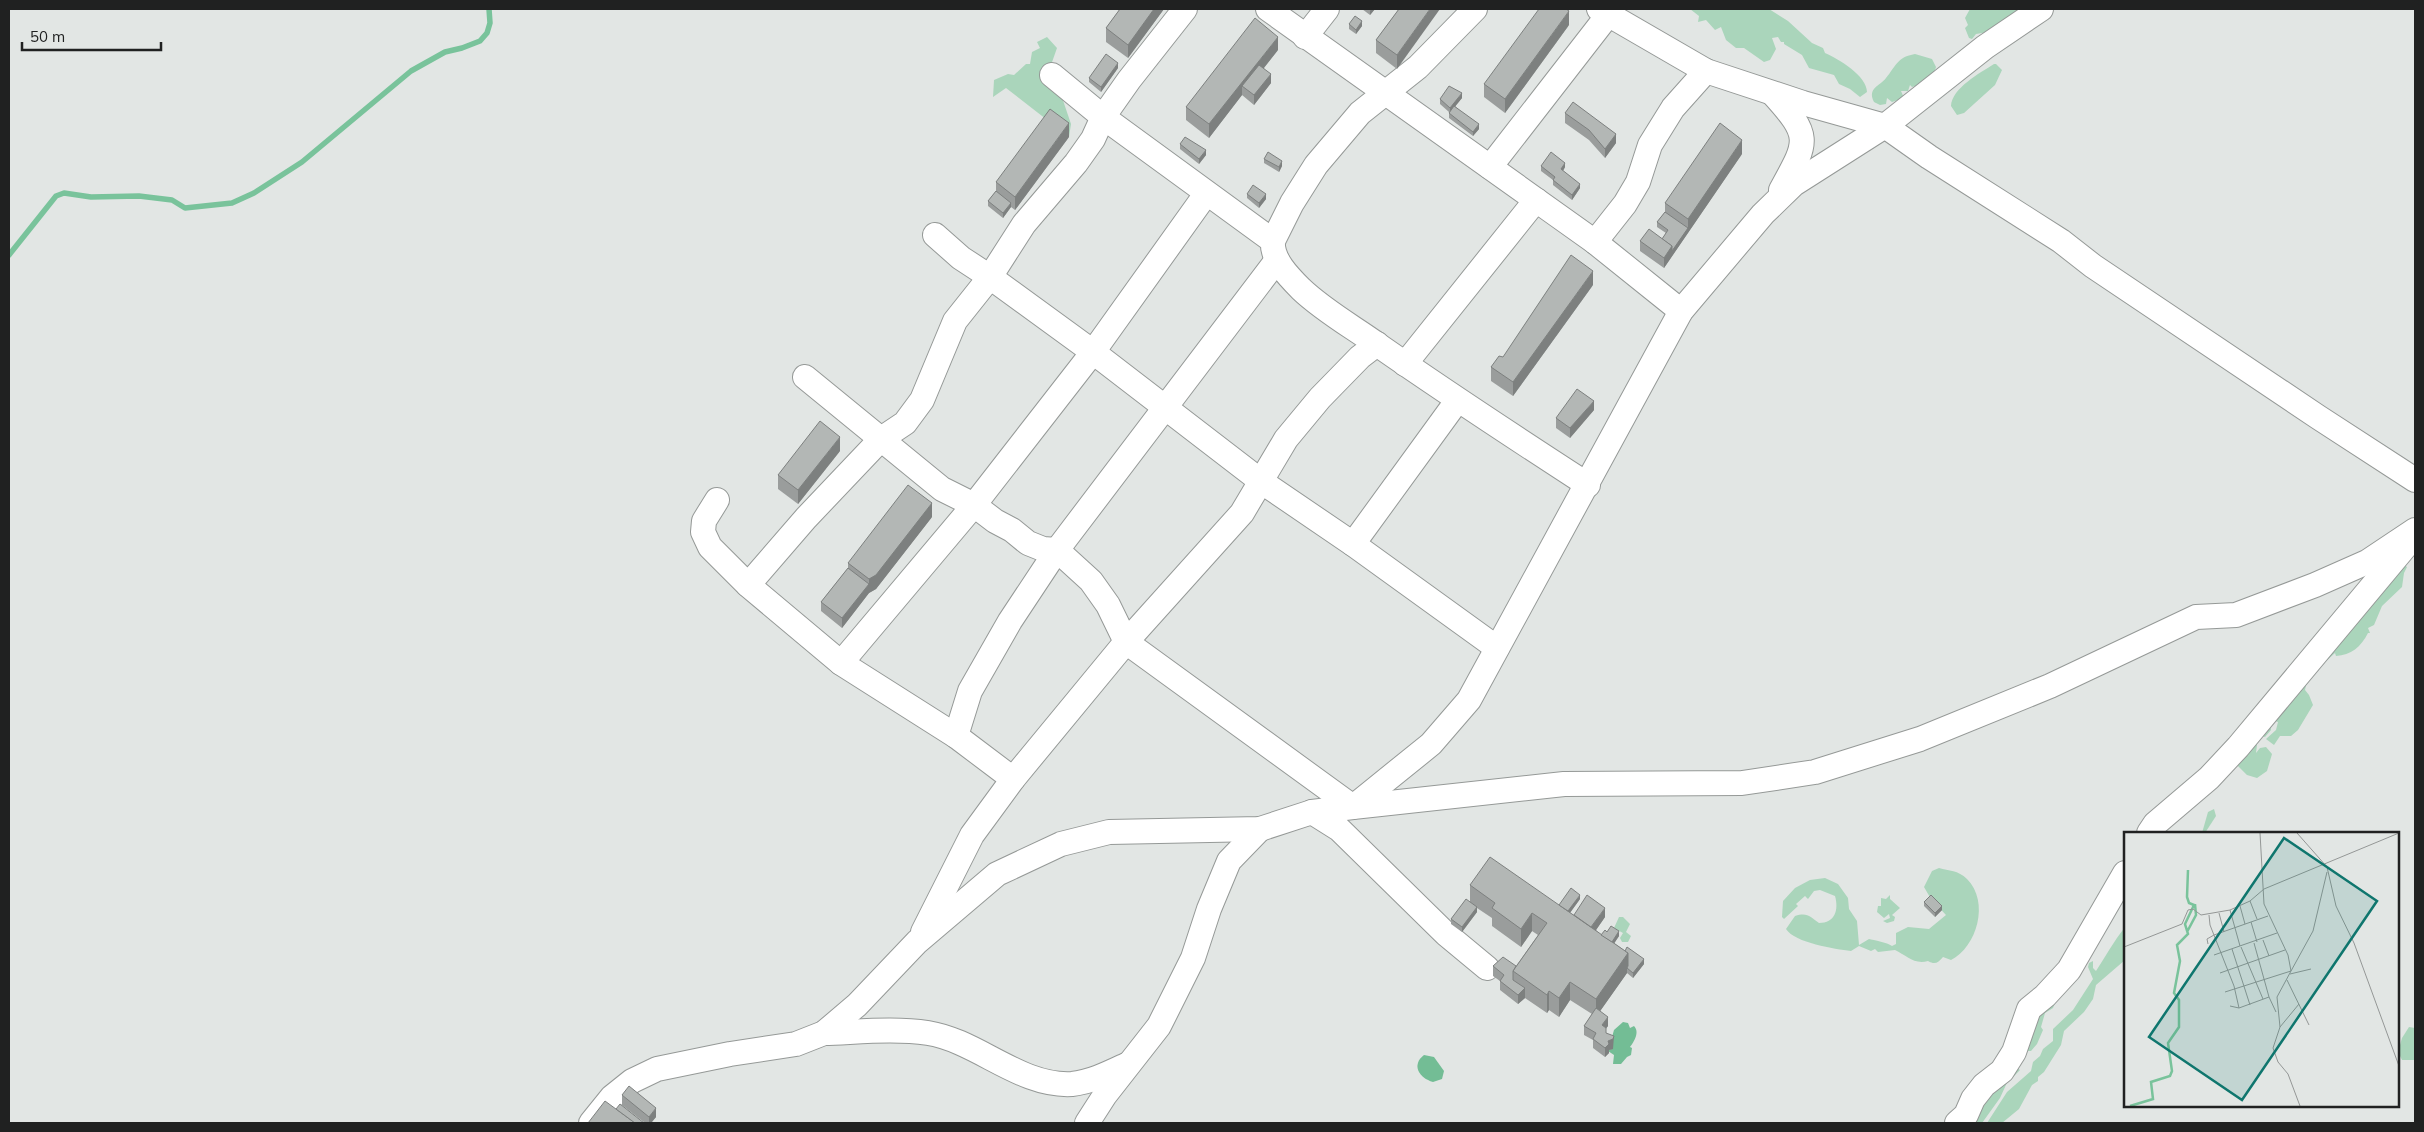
<svg xmlns="http://www.w3.org/2000/svg" width="2424" height="1132" font-family="Mulish,sans-serif">
  <rect width="100%" height="100%" fill="#e2e6e4"/>
  <!-- green -->
  <g fill="#aad5bb">
    <path d="M1690,9H1769L1788,21L1812,43L1823,48L1825,53C1839,59 1867,76 1867,92L1860,97L1850,89L1839,84L1834,75L1809,68L1802,55L1784,44V42H1781L1778,37L1772,38L1776,49L1770,60L1764,62L1744,48H1736L1726,40L1721,27L1715,30L1706,20L1698,22L1699,16Z"/>
    <polygon points="1970,9 2022,9 1988,32 1976,34 1972,39 1969,38 1965,28 1968,25 1965,18"/>
    <polygon points="1047,37 1057,48 1051,65 1071,124 1069,137 1006,88 993,97 994,80 1008,74 1014,75 1026,64 1030,64 1032,52 1040,48 1037,42"/>
    <path d="M1915,54L1932,59L1936,67C1934,76 1921,85 1912,87L1910,85L1908,91H1901L1904,98L1892,102L1887,98L1886,104L1880,105L1874,102C1867,88 1880,86 1886,78C1896,66 1897,57 1915,54Z"/>
    <path d="M1994,64H1996L2002,70L1995,85L1964,113L1957,115L1951,106C1952,88 1980,73 1994,64Z"/>
    <path d="M2403,564L2407,567L2404,573L2402,587L2382,606L2374,625L2368,628L2370,633H2368C2361,647 2351,655 2336,656L2335,653L2313,673L2307,681L2305,690L2309,695L2313,705L2298,730L2291,736H2280L2274,745L2266,739L2276,730L2278,722L2275,721L2270,724L2271,730L2265,737L2259,735L2262,726L2322,656L2341,638L2349,625L2394,566Z"/>
    <polygon points="2250,744 2257,745 2256,753 2260,748 2266,747 2272,754 2267,771 2257,778 2247,775 2236,764"/>
    <polygon points="2214,809 2216,816 2205,833 2202,833 2208,812"/>
    <path d="M1939,868C1949,871 1958,870 1967,879C1990,902 1977,947 1951,960L1943,957C1938,963 1935,965 1928,961C1914,965 1906,955 1895,950L1878,952L1875,949L1871,951L1859,946L1851,951C1835,949 1795,943 1786,929L1795,916C1808,912 1810,917 1819,923C1835,923 1839,910 1835,896L1820,890L1814,891L1808,899L1805,896L1796,904L1798,906L1784,919L1782,917L1783,901L1795,888L1810,880L1825,878L1838,884L1848,898L1849,909L1857,921L1859,945L1869,939C1873,940 1889,943 1892,946L1896,944V933L1908,927L1929,929L1946,915L1931,899L1924,887L1932,871Z"/>
    <polygon points="1890,895 1890,899 1900,908 1892,915 1895,917 1894,921 1887,923 1883,921 1890,918 1889,914 1884,918 1877,912 1878,906 1881,906 1881,898 1886,899"/>
    <polygon points="1619,917 1623,917 1630,924 1626,932 1631,936 1628,942 1622,942 1620,938 1623,933 1614,928"/>
    <path d="M2125,927V960L2096,985L2093,999L2084,1012L2064,1031L2061,1045L2044,1072L2038,1077V1081L2032,1085L2019,1109L2002,1123H1987L2007,1092L2031,1071L2033,1062L2040,1056L2043,1049L2053,1041V1029L2073,1010L2093,979L2088,967L2089,963L2093,961V968L2096,971C2105,957 2114,941 2125,927Z"/>
    <polygon points="2057,998 2053,1008 2045,1013 2041,1027 2043,1030 2037,1044 2031,1051 2026,1051 2026,1028"/>
    <polygon points="2409,1027 2415,1028 2415,1060 2402,1060 2398,1052 2402,1038"/>
    <polygon points="2017,1068 2020,1070 2014,1076 2010,1076 2000,1098 1982,1123 1969,1123 1970,1114"/>
  </g>
  <!-- forest -->
  <g fill="#73bd95">
    <path d="M1623,1022L1628,1023L1630,1028L1634,1026C1640,1032 1634,1042 1630,1047L1632,1048L1631,1055L1627,1057L1621,1064H1613L1614,1055L1608,1051L1614,1030Z"/>
    <path d="M1424,1055L1434,1057L1444,1071L1442,1079L1433,1082C1419,1078 1411,1065 1424,1055Z"/>
  </g>
  <g fill="none" stroke-linecap="round" stroke-linejoin="round">
    <!-- stream -->
    <polyline stroke="#79c39b" stroke-width="5.5" points="9,255 56,196 64,193 91,197 139,196 172,200 185,208 232,203 254,193 302,162 411,71 445,52 462,48 480,41 487,33 490,23 489,9"/>
    <!-- minor casing -->
    <g stroke="#959997" stroke-width="26">
      <g id="minor">
        <polyline points="1268,9 1595,242 1681,311"/>
        <polyline points="1599,9 1706,71 1803,103 1885,126 1929,157 2061,241 2093,266 2318,417 2415,480"/>
        <polyline points="1305,37 1327,9"/>
        <path d="M1052,75L1103,117L1273,241C1271,259 1289,277 1301,289C1324,311 1353,327 1378,345C1447,393 1517,439 1588,485"/>
        <path d="M1773,94C1812,137 1808,141 1781,190"/>
        <polyline points="1490,167 1608,15"/>
        <polyline points="935,235 961,258 990,277 1093,352 1262,482 1353,544 1497,648"/>
        <polyline points="1273,241 1292,203 1316,165 1360,113 1418,67 1475,9"/>
        <polyline points="1595,242 1625,204 1638,182 1650,145 1673,108 1706,71"/>
        <polyline points="1405,364 1536,200"/>
        <polyline points="805,377 942,489 974,505 995,521 1012,530 1028,543 1043,549 1057,550 1091,581 1108,605 1126,642 1353,807 1564,784 1742,783 1815,772 1920,739 2050,686 2196,617 2236,615 2315,585 2367,562 2415,530"/>
        <polyline points="717,500 704,521 703,532 710,547 748,585 841,663 956,736 1013,779 972,835 923,932"/>
        <polyline points="1353,544 1457,401"/>
        <polyline points="748,585 806,518 881,439 905,423 922,400 955,321 990,277 1024,224 1076,163 1093,139 1103,117 1129,80 1185,9"/>
        <polyline points="841,663 974,505 1093,352 1206,194"/>
        <polyline points="956,736 970,691 1010,621 1057,550 1277,260"/>
        <polyline points="1013,779 1126,642 1242,513 1286,439 1320,398 1360,357 1377,344"/>
        <polyline points="1312,812 1339,829 1446,934 1487,968"/>
        <polyline points="2149,833 2155,824 2209,778 2238,747 2405,547"/>
        <path d="M824,1033C858,1032 895,1028 928,1033C978,1041 1020,1087 1072,1084C1091,1082 1109,1073 1126,1065"/>
        <polyline points="591,1123 612,1097 632,1081 657,1069 730,1054 796,1044 824,1033 857,1005 917,942 997,874 1061,844 1109,832 1260,829 1312,812 1353,807 1431,744 1469,700 1681,311 1763,214 1794,184 1885,126 1985,47 2041,9"/>
        <polyline points="1087,1123 1105,1095 1159,1026 1193,958 1209,909 1229,861 1260,829"/>
        <polyline points="1957,1123 1966,1115 1973,1099 1984,1085 2002,1071 2014,1052 2029,1009 2045,996 2069,970 2125,873"/>
      </g>
    </g>
    <!-- minor -->
    <use href="#minor" stroke="#fff" stroke-width="24"/>
  </g>
  <!-- wall -->
  <g fill="#9a9d9c">
    <polygon points="1120,9 1164,9 1128,58 1106,42 1106,28"/>
    <polygon points="1362,9 1375,9 1370,15"/>
    <polygon points="1399,9 1397,69 1376,53 1376,40"/>
    <polygon points="1349,24 1362,26 1356,34 1349,29"/>
    <polygon points="1569,25 1505,113 1484,97 1484,84"/>
    <polygon points="1278,50 1264,68 1271,83 1254,105 1242,95 1209,138 1186,120 1186,107"/>
    <polygon points="1118,68 1101,92 1089,82 1089,78"/>
    <polygon points="1462,98 1455,106 1479,129 1473,136 1449,118 1449,112 1440,104 1440,99"/>
    <polygon points="1565,113 1616,143 1605,158 1589,140 1565,123"/>
    <polygon points="1069,137 1015,210 1011,207 1003,218 988,206 988,201 996,191 996,182"/>
    <polygon points="1180,144 1206,155 1199,164 1180,149"/>
    <polygon points="1742,154 1664,268 1640,251 1640,241 1662,239 1666,233 1657,227 1657,222 1665,212 1665,203"/>
    <polygon points="1264,159 1282,166 1279,172 1264,163"/>
    <polygon points="1541,166 1565,167 1563,171 1580,188 1572,200 1553,185 1553,180 1541,171"/>
    <polygon points="1247,194 1266,199 1259,208 1247,198"/>
    <polygon points="1593,285 1513,396 1491,381 1491,367"/>
    <polygon points="1594,410 1570,438 1556,428 1556,418"/>
    <polygon points="840,451 798,504 778,489 778,475"/>
    <polygon points="932,517 876,589 869,593 842,628 821,611 821,602 848,568 848,563"/>
    <polygon points="1470,885 1559,905 1580,899 1570,913 1574,915 1605,917 1596,930 1601,935 1607,932 1619,936 1614,943 1644,964 1633,978 1627,973 1600,1011 1608,1026 1606,1028 1606,1033 1613,1049 1609,1050 1609,1053 1605,1057 1593,1048 1593,1040 1584,1035 1584,1026 1592,1014 1570,1000 1559,1017 1549,1010 1547,1013 1525,998 1518,1004 1500,990 1500,981 1493,976 1493,966 1516,966 1538,935 1532,931 1521,947 1492,926 1492,918 1477,908 1477,912 1462,932 1451,924 1451,919 1470,902"/>
    <polygon points="1924,902 1942,910 1935,917 1924,906"/>
    <polygon points="622,1095 656,1117 651,1123 645,1123 622,1105"/>
  </g>
  <!-- shaded-wall -->
  <g fill="#7d807f">
    <polygon points="1154,9 1164,9 1128,58 1128,45"/>
    <polygon points="1371,9 1375,9 1370,15 1370,11"/>
    <polygon points="1430,9 1440,9 1397,69 1397,55"/>
    <polygon points="1569,11 1569,25 1505,113 1505,99"/>
    <polygon points="1362,21 1362,26 1356,34 1356,30"/>
    <polygon points="1278,37 1278,50 1247,89 1242,86 1242,95 1209,138 1209,124"/>
    <polygon points="1118,63 1118,68 1101,92 1101,87"/>
    <polygon points="1271,74 1271,83 1254,105 1254,95"/>
    <polygon points="1462,93 1462,98 1450,113 1450,108"/>
    <polygon points="1069,123 1069,137 1015,210 1015,197"/>
    <polygon points="1479,124 1479,129 1473,136 1473,132"/>
    <polygon points="1616,134 1616,143 1605,158 1605,149"/>
    <polygon points="1742,140 1742,154 1664,268 1664,258 1672,246 1688,228 1688,219"/>
    <polygon points="1206,150 1206,155 1199,164 1199,159"/>
    <polygon points="1282,161 1282,166 1279,172 1279,167"/>
    <polygon points="1565,163 1565,167 1561,174 1561,169"/>
    <polygon points="1580,184 1580,188 1572,200 1572,195"/>
    <polygon points="1266,194 1266,199 1259,208 1259,203"/>
    <polygon points="1011,203 1011,207 1003,218 1003,213"/>
    <polygon points="1593,271 1593,285 1513,396 1513,382"/>
    <polygon points="1594,401 1594,410 1570,438 1570,428"/>
    <polygon points="840,437 840,451 798,504 798,490"/>
    <polygon points="932,503 932,517 876,589 869,593 842,628 842,618 869,584 869,579"/>
    <polygon points="1580,895 1580,899 1561,925 1561,920"/>
    <polygon points="1942,906 1942,910 1935,917 1935,913"/>
    <polygon points="1477,907 1477,912 1462,932 1462,927"/>
    <polygon points="1605,908 1605,917 1587,943 1587,933"/>
    <polygon points="1532,913 1532,931 1521,947 1521,929"/>
    <polygon points="1619,931 1619,936 1606,956 1606,951"/>
    <polygon points="1628,953 1628,969 1627,968 1627,973 1596,1017 1596,999"/>
    <polygon points="1644,959 1644,964 1633,978 1633,973"/>
    <polygon points="1570,982 1570,1000 1559,1017 1559,998"/>
    <polygon points="1525,988 1525,998 1518,1004 1518,995"/>
    <polygon points="1549,991 1549,1010 1547,1013 1547,995"/>
    <polygon points="1608,1017 1608,1026 1602,1034 1602,1025"/>
    <polygon points="1614,1036 1613,1049 1609,1050 1609,1053 1605,1057 1605,1048 1608,1041"/>
    <polygon points="656,1108 656,1117 651,1123 649,1123 649,1117"/>
  </g>
  <!-- building -->
  <g fill="#b3b7b5" stroke="#7d807f">
    <polygon points="1120,9 1154,9 1128,45 1106,28"/>
    <polygon points="1399,9 1430,9 1397,55 1376,40"/>
    <polygon points="1539,9 1566,9 1569,11 1505,99 1484,84"/>
    <polygon points="1355,16 1362,21 1356,30 1349,24"/>
    <polygon points="1255,18 1278,37 1209,124 1186,107"/>
    <polygon points="1106,54 1118,63 1101,87 1089,78"/>
    <polygon points="1259,65 1271,74 1254,95 1242,86"/>
    <polygon points="1449,86 1462,93 1450,108 1440,99"/>
    <polygon points="1573,102 1616,134 1605,149 1589,130 1565,113"/>
    <polygon points="1454,106 1479,124 1473,132 1449,113"/>
    <polygon points="1050,109 1069,123 1015,197 996,182"/>
    <polygon points="1720,123 1742,140 1688,219 1665,203"/>
    <polygon points="1185,137 1206,150 1199,159 1180,144"/>
    <polygon points="1268,152 1282,161 1279,167 1264,159"/>
    <polygon points="1551,152 1565,163 1561,169 1580,184 1572,195 1553,180 1555,177 1541,166"/>
    <polygon points="1253,185 1266,194 1259,203 1247,194"/>
    <polygon points="996,191 1011,203 1003,213 988,201"/>
    <polygon points="1665,212 1688,228 1672,251 1672,246 1662,239 1668,230 1657,222"/>
    <polygon points="1649,229 1672,246 1664,258 1640,241"/>
    <polygon points="1571,255 1593,271 1513,382 1491,367 1499,356 1503,357"/>
    <polygon points="1577,389 1594,401 1570,428 1556,418"/>
    <polygon points="820,421 840,437 798,490 778,475"/>
    <polygon points="908,485 932,503 876,575 869,579 848,563"/>
    <polygon points="848,568 869,584 842,618 821,602"/>
    <polygon points="1490,857 1628,953 1596,999 1570,982 1559,998 1549,991 1547,995 1513,971 1547,923 1532,913 1521,929 1492,908 1495,903 1470,885"/>
    <polygon points="1571,888 1580,895 1568,911 1559,905"/>
    <polygon points="1587,895 1605,908 1591,927 1574,915"/>
    <polygon points="1931,895 1942,906 1935,913 1924,902"/>
    <polygon points="1466,899 1477,907 1462,927 1451,919"/>
    <polygon points="1611,926 1619,931 1612,942 1601,935 1605,930 1607,932"/>
    <polygon points="1627,947 1644,959 1633,973 1627,968 1628,966 1628,953 1625,951"/>
    <polygon points="1503,957 1516,966 1513,971 1513,980 1525,988 1518,995 1500,981 1504,975 1493,966"/>
    <polygon points="1596,1008 1608,1017 1602,1025 1606,1028 1606,1033 1614,1036 1613,1039 1608,1041 1609,1044 1605,1048 1593,1039 1596,1033 1584,1026"/>
    <polygon points="629,1086 656,1108 649,1117 622,1095"/>
    <polygon points="605,1101 635,1123 588,1123"/>
    <polygon points="620,1104 644,1123 635,1123 616,1109"/>
  </g>
  <!-- overview -->
  <g transform="translate(2124 832)">
    <rect width="275" height="275" fill="#e2e6e4"/>
    <path fill="none" stroke="#79c39b" stroke-width="2.5" d="M63,100L72,83L71,72M6,274L29,267L27,250L46,244L48,239L44,211L55,195V168L50,161L56,129L53,113L64,102L61,92L70,73L65,71L63,65L64,38"/>
    <path fill="none" stroke="#949796" stroke-width="1" d="M136,1L140,72L164,123L167,139L153,165L156,195L149,216L154,230L164,242L176,274M173,1L203,35L212,74L230,111L275,234M126,69L133,87M116,74L121,92M106,78L116,114M95,81L100,100M85,83L86,93L110,154L115,176M127,90L133,110M139,108L145,124M130,111L145,165M84,112L83,107L90,103L144,84M0,115L58,92L64,78L69,77L77,83L106,78L126,69L140,57L275,1M117,115L139,167M108,117L126,173M90,123L153,101M96,141L161,118M166,142L187,137M163,148L185,193M101,160L167,139L189,99L203,40M106,174L115,176L145,165L152,180M156,195L175,172"/>
    <path fill="#0f766e" fill-opacity="0.15" stroke="#0f766e" stroke-width="2.5" d="M160,6L253,69L118,268L25,205Z"/>
    <rect width="275" height="275" fill="none" stroke="#202121" stroke-width="2.5"/>
  </g>
  <!-- border -->
  <rect width="2424" height="1132" fill="none" stroke="#202121" stroke-width="20"/>
  <!-- scale -->
  <path d="M22 42v8h139v-8" fill="none" stroke="#202121" stroke-width="2.5"/>
  <text x="30" y="42" font-size="15" fill="#202121" stroke="#e2e6e4" stroke-width="4" paint-order="stroke">50 m</text>
</svg>
